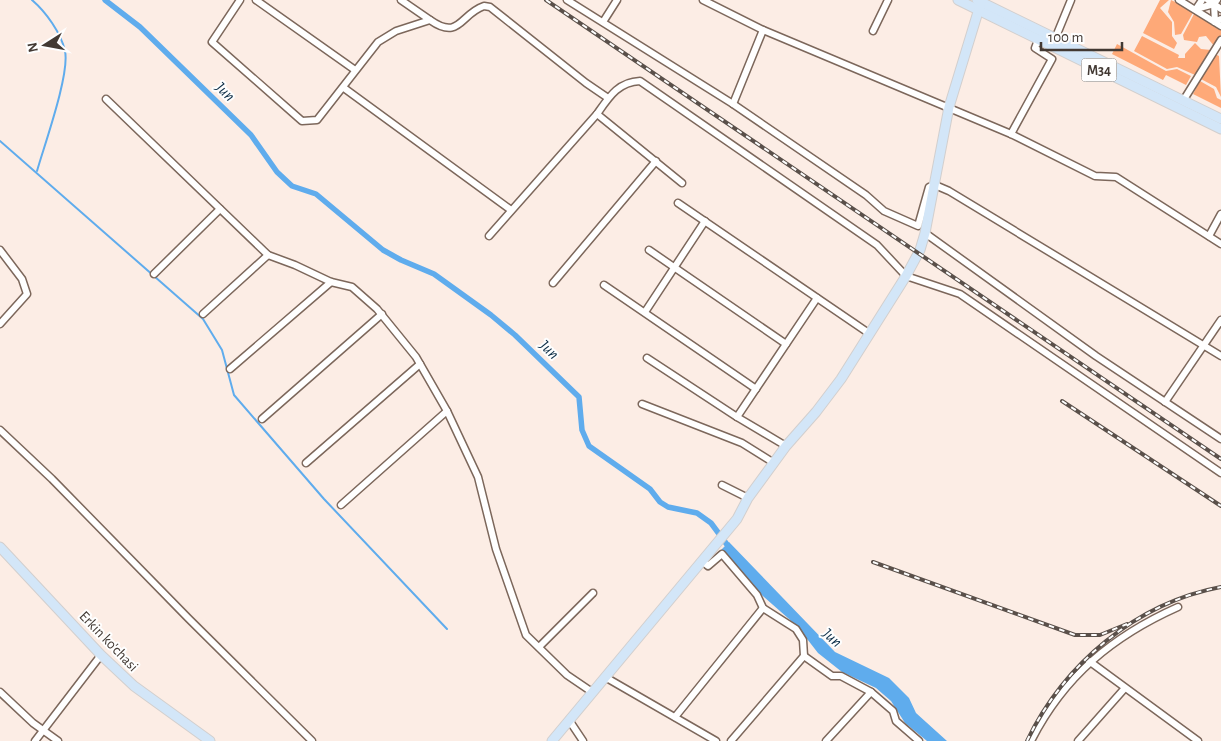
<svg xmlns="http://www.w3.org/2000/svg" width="1221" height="741" font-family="'Alegreya Sans',sans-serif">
  <rect width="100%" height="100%" fill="#fcede5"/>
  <!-- green -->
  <g fill="#fea978">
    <polygon points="1160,0 1169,0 1160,8 1172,22 1172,36 1177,43 1174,49 1143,33"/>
    <polygon points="1171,0 1194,11 1181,34 1175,35 1174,22 1168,12"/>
    <polygon points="1195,12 1221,30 1221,35 1214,46 1206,36 1199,37 1197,42 1184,40 1183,35"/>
    <polygon points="1142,36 1179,55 1178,58 1185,58 1185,54 1195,43 1201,49 1211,50 1195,75 1177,67 1167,69 1134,51"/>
    <polygon points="1117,44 1166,71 1177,69 1191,76 1186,85 1166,75 1163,80 1112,54"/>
    <polygon points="1215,54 1219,56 1221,97 1216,87 1199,78"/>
    <polygon points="1200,81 1214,89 1217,98 1221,100 1221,108 1193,94"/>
  </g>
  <!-- water -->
  <polygon fill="#5faced" points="729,542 835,652 889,678 909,698 916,713 947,741 927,741 905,723 891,701 876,688 842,672 818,653 797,626 747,582 739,568 721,550"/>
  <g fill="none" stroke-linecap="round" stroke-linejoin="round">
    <!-- stream -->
    <g stroke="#5faced" stroke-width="2">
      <path d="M32,0C46,12 61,33 65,51C70,74 44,146 37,171"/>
      <polyline points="0,141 203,319 222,350 234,395 324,499 447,629"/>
    </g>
    <!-- canal -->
    <polyline stroke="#5faced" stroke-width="5.5" points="105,0 140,27 251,135 277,172 292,186 316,194 383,250 401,260 434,274 491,315 515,335 579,397 582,430 589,446 650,489 660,502 668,507 697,513 711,523 731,550"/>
    <!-- minor casing -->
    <g stroke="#7c675b" stroke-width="9">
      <g id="minor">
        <path d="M240,0L212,42L302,121L317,120L378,42L396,31L430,20C460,41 460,14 484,6L490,7L586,83L608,98"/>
        <polyline points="256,0 355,70"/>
        <polyline points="401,0 430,20"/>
        <polyline points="567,0 733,104 866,195 884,211 918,226 929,187 935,185 949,191 1221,356"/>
        <polyline points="703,0 763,30 1011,134 1095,176 1116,177 1221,244"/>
        <polyline points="1179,0 1221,26"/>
        <polyline points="1208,0 1221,9"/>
        <polyline points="1214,4 1215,22 1221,19"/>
        <polyline points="1196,9 1214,4 1217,0"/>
        <polyline points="1196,9 1202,0"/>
        <polyline points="603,22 617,0"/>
        <polyline points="873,31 888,0"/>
        <polyline points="1055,39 1071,0"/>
        <polyline points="344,88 511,210"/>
        <polyline points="106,99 268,255 295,265 331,282 352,287 377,309 416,357 447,411 478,477 496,549 526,635 567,675 592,692"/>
        <polyline points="1183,101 1221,40"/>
        <polyline points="733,104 763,30"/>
        <polyline points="597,114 682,183"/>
        <polyline points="1011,134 1052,59 1035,48 1038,40"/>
        <polyline points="678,203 870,334"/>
        <polyline points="925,233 1096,356 1221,439"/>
        <path d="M489,236L597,114C609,97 618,82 640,81L877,245L906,276L960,294L1221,473"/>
        <polyline points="1209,236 1221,214"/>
        <polyline points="0,250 22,279 27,294 0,324"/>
        <polyline points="649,250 786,344"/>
        <polyline points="154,274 220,209"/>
        <polyline points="553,283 656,161"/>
        <polyline points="604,285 756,389"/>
        <polyline points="645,312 705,221"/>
        <polyline points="203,314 268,255"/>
        <polyline points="647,358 737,417 786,446"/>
        <polyline points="230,369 331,282"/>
        <polyline points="1165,402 1221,320"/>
        <polyline points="642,404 742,443 774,463"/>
        <polyline points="737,417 817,298"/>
        <polyline points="262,419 382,314"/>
        <polyline points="0,430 52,479 189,619 312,741"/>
        <polyline points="306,463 420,364"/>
        <polyline points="722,485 748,498"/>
        <polyline points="341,505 447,411"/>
        <polyline points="702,561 708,566 722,554 757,595 763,608 796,629 803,640 804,656 731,741"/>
        <polyline points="539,647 593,593"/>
        <polyline points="804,656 832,676 841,676 871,692 893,711 896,721 919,741"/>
        <polyline points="1089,661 1198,741"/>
        <polyline points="605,677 716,741"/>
        <polyline points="0,692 33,723 58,741"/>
        <polyline points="675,717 763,608"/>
        <polyline points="569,720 583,741"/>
        <polyline points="35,741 101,655"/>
        <polyline points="826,741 871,692"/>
        <path d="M1031,741C1064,676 1113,636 1178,607"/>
        <polyline points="1078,741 1125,688"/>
      </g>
    </g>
    <!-- major casing -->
    <g stroke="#d2cfce" stroke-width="11">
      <g id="major">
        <polyline points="958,0 1221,129"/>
        <polyline points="977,0 1221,119"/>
        <polyline points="0,547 101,655 134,686 210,741"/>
        <polyline points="552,741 737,519 748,498 786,446 816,412 841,379 906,276 920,250 925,233 949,107 981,2"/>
      </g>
    </g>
    <!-- minor -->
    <use href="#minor" stroke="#fff" stroke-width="6"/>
    <!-- major -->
    <use href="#major" stroke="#d3e6f8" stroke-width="9"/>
    <!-- rail casing -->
    <g stroke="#5a504a" stroke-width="4">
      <g id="rail">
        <polyline points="546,0 1221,459"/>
        <polyline points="1062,401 1221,506"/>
        <polyline points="873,562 1075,635 1100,635 1127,624"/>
        <path d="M1027,741C1064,664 1136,603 1221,587"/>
      </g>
    </g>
    <!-- rail -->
    <use href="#rail" stroke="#fefefe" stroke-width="2" stroke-dasharray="5.5" stroke-linecap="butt"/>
  </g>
  <g text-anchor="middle" stroke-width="4" stroke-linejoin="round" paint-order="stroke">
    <!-- shield labels -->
    <rect fill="#fefefe" stroke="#7a7470" stroke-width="1" x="1081.5" y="58.5" width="35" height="23" rx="4"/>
    <g font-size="14" font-weight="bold" fill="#423933">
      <text x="1099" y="75">M34</text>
    </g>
    <!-- street labels -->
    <g font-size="15" fill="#423933" stroke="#fefefe">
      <text transform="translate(109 641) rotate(46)" y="5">Erkin ko'chasi</text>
    </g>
    <!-- water labels -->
    <g font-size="16" font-style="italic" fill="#0c2d46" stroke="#fefefe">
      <text transform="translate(226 91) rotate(44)" y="6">Jun</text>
      <text transform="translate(550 349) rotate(44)" y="6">Jun</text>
      <text transform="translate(833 637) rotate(42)" y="6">Jun</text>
    </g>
  </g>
  <!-- north arrow -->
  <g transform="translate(45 45) rotate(259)" stroke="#fefefe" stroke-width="4" paint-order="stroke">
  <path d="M0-4L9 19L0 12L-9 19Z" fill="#423933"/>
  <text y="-8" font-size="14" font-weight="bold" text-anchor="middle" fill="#423933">N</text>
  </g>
  <!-- scale -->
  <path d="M1041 42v8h81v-8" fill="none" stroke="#423933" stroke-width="2.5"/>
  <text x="1048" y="42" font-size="15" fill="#423933" stroke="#fefefe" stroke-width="4" paint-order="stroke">100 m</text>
</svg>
